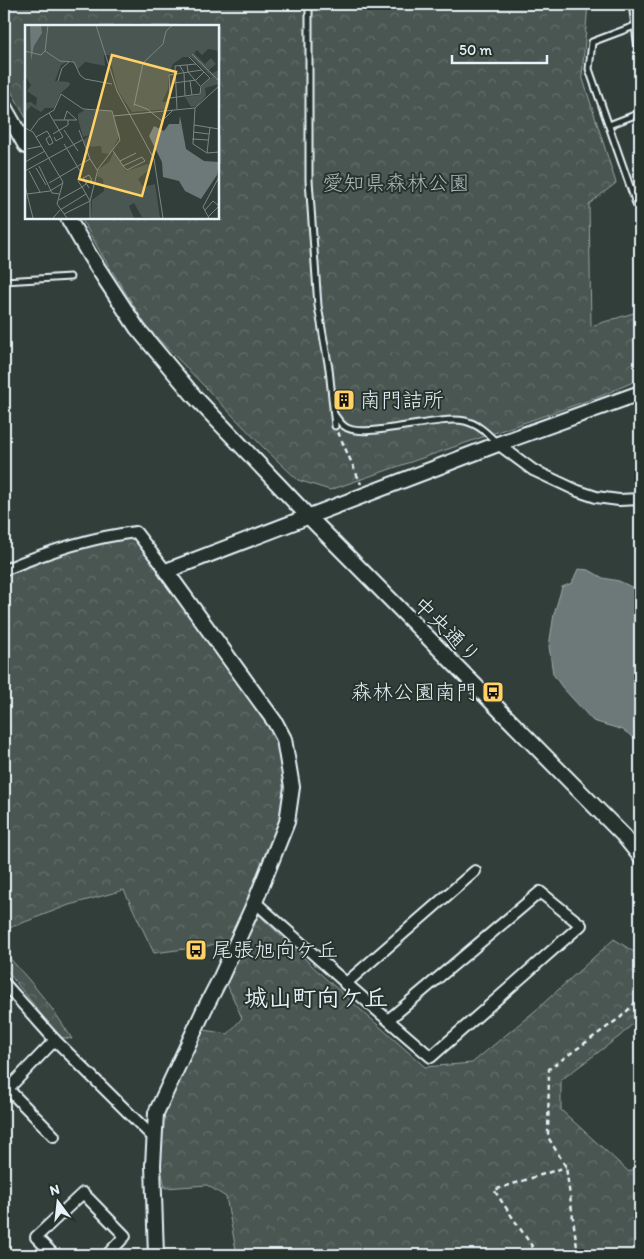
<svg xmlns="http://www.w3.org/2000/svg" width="644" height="1259" font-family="Itim,'Klee One',sans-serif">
  <defs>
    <pattern id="forest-crowns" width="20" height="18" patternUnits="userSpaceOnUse" patternTransform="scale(1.25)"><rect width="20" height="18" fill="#495651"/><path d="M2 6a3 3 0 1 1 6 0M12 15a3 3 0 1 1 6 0" fill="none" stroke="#636f6b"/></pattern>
  </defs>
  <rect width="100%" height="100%" fill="#323e39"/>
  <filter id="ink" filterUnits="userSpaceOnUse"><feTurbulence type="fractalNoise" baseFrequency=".02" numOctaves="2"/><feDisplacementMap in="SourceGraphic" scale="10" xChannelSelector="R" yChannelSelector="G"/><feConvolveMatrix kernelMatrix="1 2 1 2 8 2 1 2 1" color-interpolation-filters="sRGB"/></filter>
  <g filter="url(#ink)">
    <!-- forest -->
    <g fill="url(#forest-crowns)" stroke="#98a4a4">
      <polygon points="4,4 588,4 582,76 616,183 589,204 591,326 640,311 640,379 601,396 330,490 298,480 264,448 147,327 102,255 81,218 218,218 218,26 26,26 26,118 4,78"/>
      <polygon points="135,534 274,723 287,786 281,819 244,916 229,939 208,946 154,953 124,890 69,905 4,930 4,572 107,537"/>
      <polygon points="259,915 325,978 425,1067 472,1063 536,1010 614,939 640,956 640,1017 620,1036 561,1080 561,1110 629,1172 640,1165 640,1255 237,1255 226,1197 207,1185 165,1188 157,1150 162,1114 204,1030 228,1034 242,1018 226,982"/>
      <path d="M4,952C29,979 53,1007 72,1039L59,1037L4,967Z"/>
    </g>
    <!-- water -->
    <polygon fill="#6d7978" stroke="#9ea9ab" points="578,569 589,570 603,578 619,581 640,591 640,749 637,740 623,730 593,721 562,687 553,674 549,646 554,614 562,587 572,583"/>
    <!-- building -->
    <polygon fill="#5c6865" stroke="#e8f1f8" points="350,392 352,408 338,409 336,393"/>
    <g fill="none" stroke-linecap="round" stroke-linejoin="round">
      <!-- lane casing -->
      <g stroke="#e8f1f8" stroke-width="9">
        <g id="lane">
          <polyline points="309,4 309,180 318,306 329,369 335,426"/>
          <polyline points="632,4 640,63"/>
          <polyline points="640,24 592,42 589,69 640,215"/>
          <polyline points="609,125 640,113"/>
          <polyline points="4,281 70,277"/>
          <path d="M334,414C337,418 340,423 344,426C361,441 436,415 465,421C478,424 487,433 496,442"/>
        </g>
      </g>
      <!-- street casing -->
      <g stroke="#e8f1f8" stroke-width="14">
        <g id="street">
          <polyline points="498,444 533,470 578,491 596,497 619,500 640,499"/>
          <path d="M4,570C46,552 91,537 136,532L166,571"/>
          <path d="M255,902C313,954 371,1006 431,1057L581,925L540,892L388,1020"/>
          <polyline points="4,983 55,1040"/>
          <polyline points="345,984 475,871"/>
          <polyline points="4,1085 54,1136"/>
          <polyline points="4,1093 55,1040 154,1138"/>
          <polyline points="54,1255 36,1237 83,1193 125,1236 107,1255"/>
        </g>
      </g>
      <!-- secondary casing -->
      <g stroke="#e8f1f8" stroke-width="18">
        <g id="secondary">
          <polyline points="4,107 26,146"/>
          <polyline points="68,218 90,256 137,328 194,396 309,517 623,835 640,856"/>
          <polyline points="156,1255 153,1165 156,1113 204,1010 221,977 255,902 287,822 292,787 284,739 275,722 166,571 498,444 640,393"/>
        </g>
      </g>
      <!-- path -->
      <g stroke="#e8f1f8" stroke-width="2.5" stroke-dasharray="5 4" stroke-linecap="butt">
        <polyline points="338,432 361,484"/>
        <polyline points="538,1255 494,1190 566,1167"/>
        <polyline points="578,1255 566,1167 548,1137 549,1069 621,1017 640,998"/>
      </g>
      <!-- lane -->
      <use href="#lane" stroke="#26332d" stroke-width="5"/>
      <!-- street -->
      <use href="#street" stroke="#26332d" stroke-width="10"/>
      <!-- secondary -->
      <use href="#secondary" stroke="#26332d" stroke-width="14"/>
    </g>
  </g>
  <!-- icons -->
  <defs>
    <g id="building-square" transform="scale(1.125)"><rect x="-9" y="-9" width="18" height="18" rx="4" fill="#ffd166" stroke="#26332d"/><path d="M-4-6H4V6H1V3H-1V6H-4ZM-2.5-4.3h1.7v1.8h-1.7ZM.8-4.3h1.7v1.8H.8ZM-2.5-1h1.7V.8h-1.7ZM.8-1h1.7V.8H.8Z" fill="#111"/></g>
    <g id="bus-square" transform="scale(1.125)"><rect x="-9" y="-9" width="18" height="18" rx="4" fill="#ffd166" stroke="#26332d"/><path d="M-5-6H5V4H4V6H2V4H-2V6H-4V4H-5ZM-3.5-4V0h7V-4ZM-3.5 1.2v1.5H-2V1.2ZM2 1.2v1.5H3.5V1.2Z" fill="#111"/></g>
  </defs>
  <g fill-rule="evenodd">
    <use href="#building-square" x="344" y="400"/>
    <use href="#bus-square" x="493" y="692"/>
    <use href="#bus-square" x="196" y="950"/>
  </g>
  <g text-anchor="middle" stroke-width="4" stroke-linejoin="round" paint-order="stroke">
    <!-- park labels -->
    <g font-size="21" fill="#b0bbbe" stroke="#26332d">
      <text x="396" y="190">愛知県森林公園</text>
    </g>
    <!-- poi labels -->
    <g font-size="21" fill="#e8f1f8" stroke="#26332d" text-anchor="start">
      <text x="360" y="407">南門詰所</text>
      <text x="477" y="699" text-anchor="end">森林公園南門</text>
      <text x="212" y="957">尾張旭向ケ丘</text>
    </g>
    <!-- street labels -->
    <g font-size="21" fill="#e8f1f8" stroke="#26332d">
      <text transform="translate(447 630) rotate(45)" y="7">中央通り</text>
    </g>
    <!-- quarter labels -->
    <g font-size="24" font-weight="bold" fill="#e8f1f8" stroke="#26332d">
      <text x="316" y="1006">城山町向ケ丘</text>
    </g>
  </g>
  <!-- overview -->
  <g transform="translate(25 25)">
    <rect width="194" height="194" fill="#323e39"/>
    <path d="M0,0H194V26L183,24L177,30L172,25L169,28L180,39L186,33L191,39L184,45L187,48L194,45V59L180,63L181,71L172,81L166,82L160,72L175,70L177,61L187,52L166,32H158L148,39L143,53V64L137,77H145L143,84L107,87L93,66L84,30H79L80,41L60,37L53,44L46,35L36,40L30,56L44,57L45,60L35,69L29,83H20L16,87L6,81L0,87V78L6,77L11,81L12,73L2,66L6,60L0,51ZM60,85L86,86L95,110L85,129L77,128L76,121L62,122L66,134L58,115L65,110L58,112L53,94V89ZM89,127L101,146L123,139L127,142L113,154L118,162L130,159L135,193L117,192L109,178L104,181L109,193H66L67,175L79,166L78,154L72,151L74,144L84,137Z" fill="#495651"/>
    <path d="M5,0H16L17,8L9,21L6,36ZM155,91L161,124L179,136L194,137L192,150L176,174L160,166L154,156L138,152L137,137L124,111L129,101L139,106L144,99H154Z" fill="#6d7978"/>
    <path fill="none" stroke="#7b8685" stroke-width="1" d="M71,0L92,66L129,134L138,193M0,26L16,30L20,26M20,26L35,36L49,37L55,50L60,54L87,59M20,26L23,0M167,29L194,56M164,32L185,53L176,61L175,69L167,70M162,40L163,47L175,61M155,41L159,48L160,71M33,56L37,43L44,37M165,56L167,70L145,73L144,50L177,45M149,58L171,55L179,47M109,79L122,84L137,96L148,85M109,81L118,38L138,19L141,6L148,0M170,83L168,119L182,128L194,127M152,84L150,41L171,39M24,88L38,112L31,116L29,112M88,91L170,83L194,61M39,95L42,86L52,95H43M169,100L194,104M0,103L8,107L38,157L32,179L42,193M6,105L14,94L29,85L36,69L58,84L87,86L95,115L73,144L65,176V193M39,105L53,126M54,105L65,134M168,107L184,109M28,109L43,100V95H29M11,112L22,106L25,111L28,118L24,120L21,114L25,111M167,114L183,115M0,119V136M39,119L55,146M2,124L17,121M88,126L95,136L98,141L102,145L120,136L117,132L98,141M182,128L185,102M95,136L111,128M0,137L20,126M14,141L27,168L35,169M11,143L21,160M0,146L57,115M4,146L15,167M53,156L57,162L61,159V158L67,155L64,150L58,153L64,163M24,158L65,134L72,145M0,161L8,193M2,169L25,166L38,158M34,175L57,162L65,176L39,189M180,185L188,176L194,181M183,192L194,181M28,193L35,185L61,169M184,193L178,182L194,152"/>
    <path fill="#ffd166" fill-opacity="0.15" stroke="#ffd166" stroke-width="2.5" d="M87,30L151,47L117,171L54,154Z"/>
    <rect width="194" height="194" fill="none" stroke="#e8f1f8" stroke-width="2.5"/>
  </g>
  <!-- margin -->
  <rect width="644" height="1259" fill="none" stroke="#26332d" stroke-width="20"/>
  <rect x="10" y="10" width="624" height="1239" fill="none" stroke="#e8f1f8" stroke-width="2" filter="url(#ink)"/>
  <!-- north arrow -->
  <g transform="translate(58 1202) rotate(345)" stroke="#26332d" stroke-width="4" paint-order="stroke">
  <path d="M0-4L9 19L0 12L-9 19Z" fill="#e8f1f8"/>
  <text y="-8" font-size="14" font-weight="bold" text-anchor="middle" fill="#e8f1f8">N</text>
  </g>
  <!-- scale -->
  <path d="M452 55v8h95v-8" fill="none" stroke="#e8f1f8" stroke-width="2.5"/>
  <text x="459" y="55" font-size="15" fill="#e8f1f8" stroke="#26332d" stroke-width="4" paint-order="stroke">50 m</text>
</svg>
